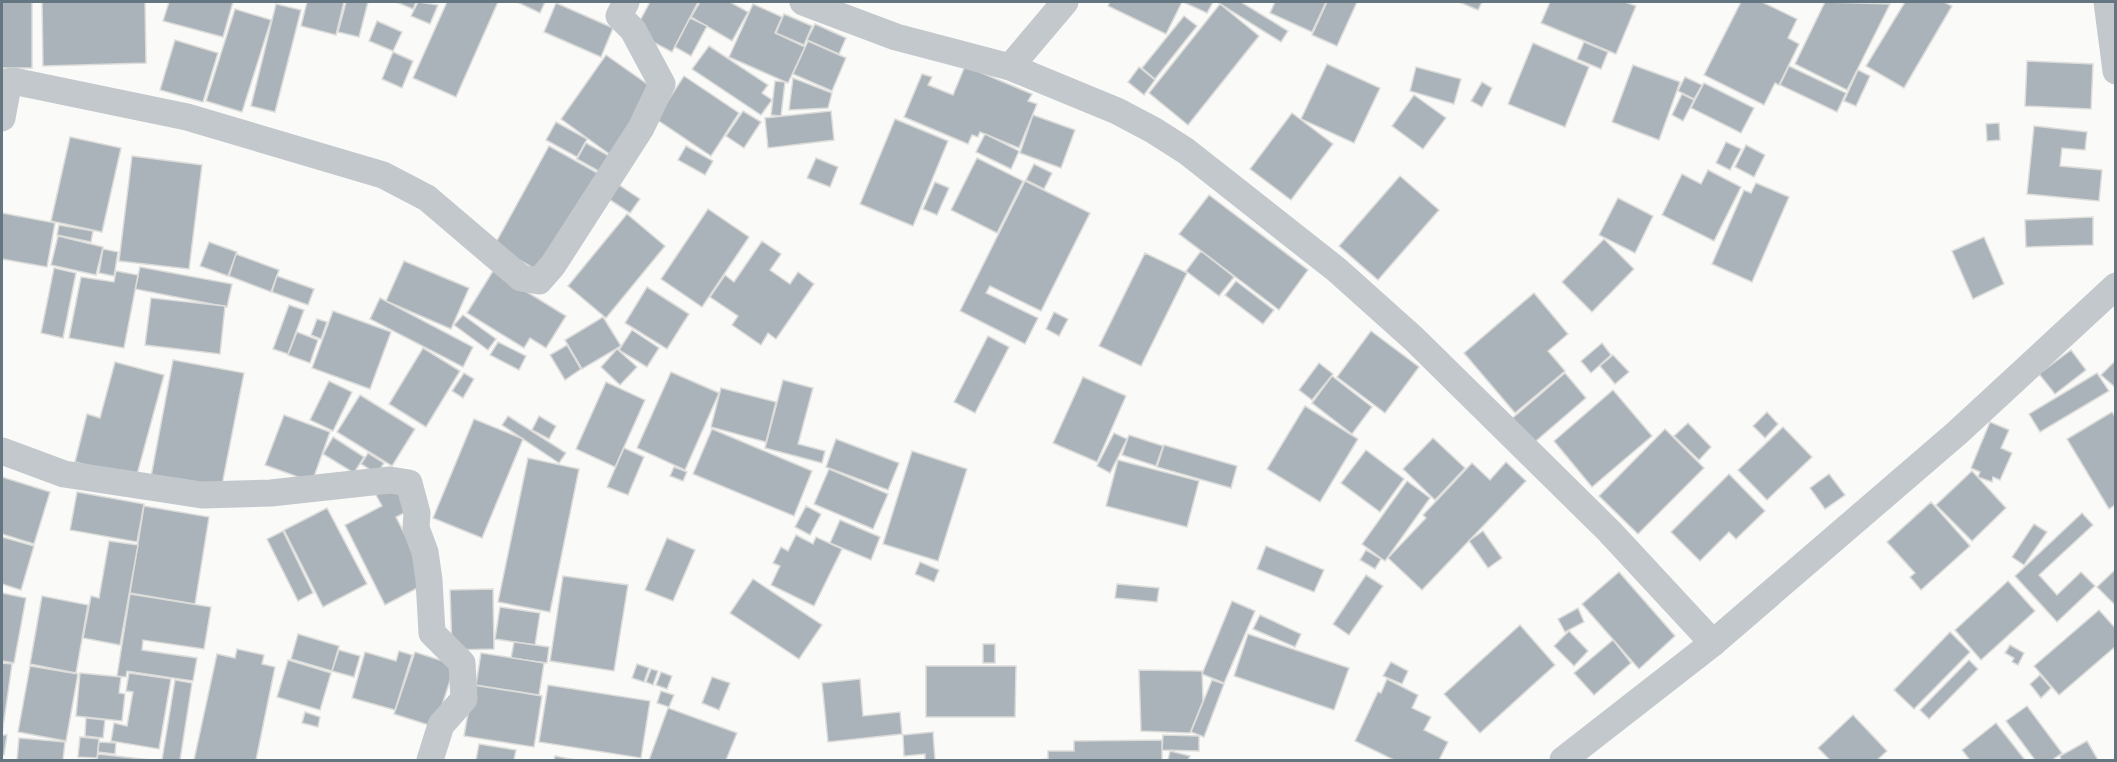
<svg xmlns="http://www.w3.org/2000/svg" width="2117" height="762" font-family="Commissioner,sans-serif">
  <rect width="100%" height="100%" fill="#fafaf8"/>
  <!-- building -->
  <g fill="#aab3b9" stroke="#dcdcda" stroke-width="1.5">
    <rect x="2" y="2" width="30" height="66"/>
    <polygon points="42,2 145,2 146,63 43,66"/>
    <polygon points="169,2 233,2 223,37 163,21"/>
    <polygon points="307,2 344,2 336,35 301,26"/>
    <polygon points="346,2 368,2 359,37 338,32"/>
    <polygon points="396,2 416,2 413,9"/>
    <polygon points="418,2 438,5 430,24 411,16"/>
    <polygon points="447,2 498,2 456,97 413,78"/>
    <polygon points="517,2 545,2 540,13"/>
    <polygon points="650,2 698,2 672,52 634,32"/>
    <polygon points="700,2 730,2 748,12 732,41 691,17"/>
    <polygon points="1110,2 1182,2 1166,34 1108,6"/>
    <polygon points="1183,2 1213,2 1207,13"/>
    <polygon points="1217,2 1241,2 1288,31 1281,42"/>
    <polygon points="1275,2 1326,2 1312,32 1270,13"/>
    <polygon points="1327,2 1357,2 1337,46 1312,35"/>
    <polygon points="1459,2 1482,2 1478,10"/>
    <polygon points="1550,2 1625,2 1636,6 1616,54 1541,23"/>
    <polygon points="1741,2 1762,2 1797,19 1788,38 1799,44 1779,85 1775,83 1764,105 1704,75"/>
    <polygon points="1825,2 1890,4 1847,90 1795,64"/>
    <polygon points="1905,2 1944,2 1952,6 1904,88 1866,66"/>
    <polygon points="556,3 613,28 601,57 544,32"/>
    <polygon points="276,4 301,10 275,112 251,106"/>
    <polygon points="753,4 782,17 775,33 805,47 788,83 729,57"/>
    <polygon points="1220,4 1259,36 1188,125 1149,93"/>
    <polygon points="235,9 271,20 242,112 206,101"/>
    <polygon points="784,14 812,26 804,45 776,33"/>
    <polygon points="1184,16 1197,26 1155,79 1142,68"/>
    <polygon points="690,18 707,26 691,56 675,47"/>
    <polygon points="377,21 402,32 393,51 369,41"/>
    <polygon points="815,24 846,38 839,54 807,40"/>
    <polygon points="175,40 218,53 203,102 160,90"/>
    <polygon points="808,41 846,58 832,91 793,74"/>
    <polygon points="1584,42 1608,52 1601,69 1577,59"/>
    <polygon points="1533,43 1589,67 1565,127 1508,104"/>
    <polygon points="709,46 768,85 762,93 772,100 761,115 692,69"/>
    <polygon points="393,52 413,61 402,88 382,79"/>
    <polygon points="606,55 657,91 612,156 561,119"/>
    <polygon points="2027,61 2093,64 2091,109 2025,106"/>
    <polygon points="1327,64 1380,88 1354,143 1301,119"/>
    <polygon points="1633,65 1680,82 1659,140 1612,122"/>
    <polygon points="965,66 1032,94 1028,101 1037,104 1019,148 980,132 978,137 972,135 968,144 904,117 922,74 932,77 928,85 953,95"/>
    <polygon points="1789,66 1846,93 1837,112 1780,85"/>
    <polygon points="1139,67 1155,80 1144,95 1128,82"/>
    <polygon points="1416,67 1461,79 1454,104 1410,91"/>
    <polygon points="1858,70 1870,76 1856,106 1844,101"/>
    <polygon points="684,76 739,113 711,156 656,119"/>
    <polygon points="1685,77 1702,85 1694,99 1678,91"/>
    <polygon points="793,78 832,93 828,108 789,110"/>
    <polygon points="775,81 785,82 781,116 771,115"/>
    <polygon points="1482,82 1492,88 1482,107 1471,101"/>
    <polygon points="1704,83 1754,108 1741,133 1691,108"/>
    <polygon points="1682,94 1694,100 1683,121 1672,115"/>
    <polygon points="1414,95 1446,118 1423,149 1392,126"/>
    <polygon points="743,111 761,122 744,148 726,136"/>
    <polygon points="831,111 834,140 768,148 765,118"/>
    <polygon points="1292,113 1333,144 1291,200 1250,169"/>
    <polygon points="1033,115 1075,130 1061,168 1020,153"/>
    <polygon points="895,119 948,141 913,226 860,204"/>
    <polygon points="556,122 587,139 577,157 546,140"/>
    <polygon points="1999,123 2000,140 1987,141 1986,124"/>
    <polygon points="2034,126 2087,132 2085,150 2062,148 2060,166 2102,170 2099,201 2027,194"/>
    <polygon points="985,134 1019,151 1011,169 976,152"/>
    <polygon points="70,137 121,148 102,232 51,221"/>
    <polygon points="1726,142 1741,149 1730,170 1716,163"/>
    <polygon points="586,143 611,157 602,173 577,159"/>
    <polygon points="1746,145 1765,155 1754,177 1735,167"/>
    <polygon points="549,146 601,175 546,275 494,246"/>
    <polygon points="686,146 713,161 705,175 678,160"/>
    <polygon points="132,156 202,165 189,269 119,261"/>
    <polygon points="816,158 838,167 830,187 807,178"/>
    <polygon points="977,158 1023,181 997,233 951,210"/>
    <polygon points="1034,164 1052,173 1044,189 1026,180"/>
    <polygon points="1708,170 1741,187 1714,241 1662,215 1682,174 1701,184"/>
    <polygon points="1400,176 1439,210 1378,280 1339,246"/>
    <polygon points="613,181 640,199 630,213 604,196"/>
    <polygon points="1025,181 1090,213 1041,311 990,286 986,293 1038,318 1025,344 960,311"/>
    <polygon points="935,182 949,188 937,215 923,209"/>
    <polygon points="1756,183 1789,197 1752,282 1712,264 1744,190 1751,193"/>
    <polygon points="1209,195 1308,270 1279,310 1179,234"/>
    <polygon points="1618,198 1653,216 1635,253 1599,235"/>
    <polygon points="708,209 749,237 702,307 661,279"/>
    <polygon points="2,213 55,223 47,267 2,259"/>
    <polygon points="627,214 665,246 606,318 568,286"/>
    <polygon points="2093,217 2093,245 2026,247 2025,220"/>
    <polygon points="59,225 93,231 91,242 57,235"/>
    <polygon points="58,236 103,247 96,275 51,265"/>
    <polygon points="1984,237 2004,284 1973,299 1952,251"/>
    <polygon points="1604,239 1634,269 1592,312 1562,282"/>
    <polygon points="762,241 781,254 770,270 790,284 798,272 814,284 776,339 768,333 761,345 732,325 738,316 710,297 725,275 734,282"/>
    <polygon points="209,242 237,252 228,276 200,266"/>
    <polygon points="103,249 118,252 114,276 99,273"/>
    <polygon points="1201,251 1234,277 1219,296 1186,271"/>
    <polygon points="1145,253 1187,273 1141,366 1099,346"/>
    <polygon points="236,254 279,270 271,292 229,276"/>
    <polygon points="404,261 469,288 451,329 386,301"/>
    <polygon points="140,267 232,284 227,307 135,289"/>
    <polygon points="54,268 76,273 63,338 41,333"/>
    <polygon points="116,271 138,275 124,348 69,338 81,277 114,282"/>
    <polygon points="493,271 566,316 546,348 530,338 524,348 467,313"/>
    <polygon points="277,276 314,289 308,305 272,292"/>
    <polygon points="1236,281 1274,310 1263,324 1225,295"/>
    <polygon points="647,287 689,314 667,349 625,323"/>
    <polygon points="1534,293 1568,334 1548,351 1565,371 1515,413 1464,353"/>
    <polygon points="151,298 225,306 220,354 145,345"/>
    <polygon points="380,298 473,347 463,367 370,319"/>
    <polygon points="289,305 304,310 288,354 273,349"/>
    <polygon points="333,311 391,332 370,389 312,368"/>
    <polygon points="1054,312 1068,319 1059,336 1046,329"/>
    <polygon points="463,315 496,339 488,350 454,325"/>
    <polygon points="603,317 621,346 582,369 565,340"/>
    <polygon points="317,319 327,322 321,339 311,335"/>
    <polygon points="632,330 659,348 647,367 619,350"/>
    <polygon points="1371,331 1419,367 1385,413 1337,377"/>
    <polygon points="297,332 318,340 310,363 288,355"/>
    <polygon points="988,336 1009,347 975,413 954,402"/>
    <polygon points="498,342 526,356 519,370 490,355"/>
    <polygon points="1602,343 1611,355 1591,373 1581,361"/>
    <polygon points="567,345 581,369 565,380 550,355"/>
    <polygon points="423,348 460,371 426,427 389,404"/>
    <polygon points="617,349 637,367 620,385 601,367"/>
    <polygon points="2071,350 2086,370 2055,394 2039,374"/>
    <polygon points="1613,355 1629,372 1615,384 1600,366"/>
    <polygon points="173,360 244,373 220,495 150,482"/>
    <polygon points="2116,360 2116,388 2101,375"/>
    <polygon points="115,362 164,375 136,478 75,462 87,414 100,418"/>
    <polygon points="1319,363 1333,374 1312,400 1299,390"/>
    <polygon points="671,372 719,393 685,470 637,448"/>
    <polygon points="464,373 474,379 463,398 452,391"/>
    <polygon points="1565,373 1586,398 1530,446 1509,421"/>
    <polygon points="2097,373 2109,391 2040,432 2029,414"/>
    <polygon points="1332,376 1372,407 1352,434 1312,403"/>
    <polygon points="1083,377 1126,396 1097,462 1053,443"/>
    <polygon points="783,380 813,388 798,444 825,451 822,463 765,448"/>
    <polygon points="329,381 352,392 333,431 310,420"/>
    <polygon points="606,382 645,400 615,467 576,449"/>
    <polygon points="721,388 776,402 766,442 711,427"/>
    <polygon points="1613,390 1652,436 1592,487 1554,441"/>
    <polygon points="360,395 415,429 392,466 337,432"/>
    <polygon points="1305,406 1358,439 1320,502 1267,469"/>
    <polygon points="1767,412 1778,424 1765,438 1753,426"/>
    <polygon points="2112,412 2116,418 2116,504 2109,509 2067,439"/>
    <polygon points="284,415 330,432 312,482 265,465"/>
    <polygon points="508,416 566,453 559,463 502,425"/>
    <polygon points="539,416 556,426 549,439 532,430"/>
    <polygon points="474,419 523,439 482,538 433,518"/>
    <polygon points="1990,422 2009,430 2001,448 2012,453 2000,480 1993,477 1992,482 1978,477 1980,472 1971,468"/>
    <polygon points="1688,423 1711,447 1699,460 1674,436"/>
    <polygon points="1783,427 1812,457 1767,500 1738,470"/>
    <polygon points="712,429 812,471 794,516 693,474"/>
    <polygon points="1665,429 1704,468 1638,534 1599,496"/>
    <polygon points="1114,433 1127,439 1110,473 1097,466"/>
    <polygon points="1129,435 1163,446 1156,466 1122,455"/>
    <polygon points="333,437 364,457 354,473 323,454"/>
    <polygon points="1433,438 1465,468 1435,500 1403,469"/>
    <polygon points="836,439 899,463 888,490 826,467"/>
    <polygon points="1164,445 1237,466 1231,488 1157,467"/>
    <polygon points="624,448 644,457 628,495 607,487"/>
    <polygon points="1366,450 1404,479 1380,512 1341,483"/>
    <polygon points="912,451 967,469 938,561 883,544"/>
    <polygon points="368,453 384,463 377,474 361,464"/>
    <polygon points="528,458 579,469 550,612 498,602"/>
    <polygon points="1118,460 1199,481 1187,527 1106,506"/>
    <polygon points="1506,462 1526,481 1422,590 1388,558 1426,518 1423,515 1472,463 1490,480"/>
    <polygon points="674,467 687,472 683,481 670,476"/>
    <polygon points="829,469 888,494 873,529 814,504"/>
    <polygon points="1972,471 2006,508 1972,541 1936,505"/>
    <polygon points="1729,474 1765,511 1736,539 1729,532 1700,561 1671,532"/>
    <polygon points="1829,474 1845,495 1825,509 1810,488"/>
    <polygon points="2,477 50,492 34,544 2,534"/>
    <polygon points="1407,481 1430,498 1385,561 1362,544"/>
    <polygon points="397,485 410,510 396,517 429,582 385,605 345,525 382,506 376,495"/>
    <polygon points="77,492 144,504 137,542 70,530"/>
    <polygon points="1931,502 1970,546 1921,590 1910,577 1915,573 1887,542"/>
    <polygon points="144,506 209,517 195,604 130,593"/>
    <polygon points="806,506 821,514 810,535 795,527"/>
    <polygon points="327,508 367,584 323,607 284,530"/>
    <polygon points="2082,513 2093,525 2039,575 2057,595 2081,572 2095,586 2057,622 2015,576"/>
    <polygon points="840,520 880,537 871,560 830,543"/>
    <polygon points="2034,524 2047,532 2024,565 2012,557"/>
    <polygon points="283,531 313,593 298,601 267,539"/>
    <polygon points="1483,531 1502,558 1488,568 1469,541"/>
    <polygon points="796,535 813,544 816,537 842,549 814,606 771,585 780,566 773,563 781,547 788,551"/>
    <polygon points="2,537 34,546 21,590 2,584"/>
    <polygon points="667,538 695,550 673,601 645,590"/>
    <polygon points="109,541 138,545 120,645 83,638 91,596 99,598"/>
    <polygon points="1266,546 1324,570 1314,592 1257,569"/>
    <polygon points="1366,550 1381,559 1375,569 1360,560"/>
    <polygon points="920,562 939,570 934,582 915,574"/>
    <polygon points="2116,569 2116,606 2097,587"/>
    <polygon points="1619,572 1675,636 1639,669 1582,604"/>
    <polygon points="1366,575 1383,586 1349,635 1333,624"/>
    <polygon points="563,576 628,585 614,671 550,661"/>
    <polygon points="753,579 822,625 799,659 730,613"/>
    <polygon points="2008,581 2035,611 1981,660 1955,630"/>
    <polygon points="1117,584 1159,588 1157,602 1115,598"/>
    <polygon points="493,589 494,649 452,650 450,590"/>
    <polygon points="2,593 26,598 14,663 2,661"/>
    <polygon points="130,594 211,607 204,649 143,640 142,650 197,658 193,681 127,671 126,677 117,676"/>
    <polygon points="42,596 88,605 76,673 30,664"/>
    <polygon points="1232,601 1255,611 1224,683 1202,674"/>
    <polygon points="500,607 540,613 535,645 495,639"/>
    <polygon points="1578,608 1584,622 1565,632 1558,619"/>
    <polygon points="2099,610 2116,629 2116,646 2059,695 2034,666"/>
    <polygon points="1260,615 1301,634 1295,647 1253,629"/>
    <polygon points="1520,625 1555,665 1480,733 1444,694"/>
    <polygon points="1569,631 1588,651 1574,666 1554,646"/>
    <polygon points="1950,632 1970,652 1914,709 1894,690"/>
    <polygon points="298,634 339,646 332,671 291,659"/>
    <polygon points="1248,634 1349,668 1334,710 1234,676"/>
    <polygon points="1613,640 1631,663 1594,695 1574,673"/>
    <polygon points="514,642 549,647 547,663 511,658"/>
    <rect x="983" y="644" width="12" height="19"/>
    <polygon points="2010,645 2024,653 2018,665 2012,662 2014,658 2005,653"/>
    <polygon points="237,649 264,655 262,664 275,667 256,760 194,760 217,654 235,658"/>
    <polygon points="339,650 360,656 354,677 332,671"/>
    <polygon points="399,651 412,655 395,710 352,698 365,652 396,661"/>
    <polygon points="415,652 455,665 435,727 394,714"/>
    <polygon points="481,653 544,663 539,695 476,685"/>
    <polygon points="288,660 331,673 320,710 277,697"/>
    <polygon points="1969,660 1978,669 1929,719 1920,710"/>
    <polygon points="1391,662 1408,671 1402,684 1383,676"/>
    <polygon points="2,663 12,664 2,735"/>
    <polygon points="637,664 649,668 644,682 632,678"/>
    <polygon points="30,666 78,674 66,741 18,732"/>
    <polygon points="926,666 1016,666 1015,717 926,717"/>
    <polygon points="651,669 658,671 653,685 646,682"/>
    <polygon points="1139,670 1202,671 1203,701 1190,733 1141,731"/>
    <polygon points="661,672 672,676 667,689 656,685"/>
    <polygon points="80,673 121,677 119,693 125,694 122,721 76,716"/>
    <polygon points="129,673 171,679 159,749 111,741 114,723 127,726 133,692 126,691"/>
    <polygon points="2040,675 2051,688 2041,698 2030,684"/>
    <polygon points="712,677 730,683 719,710 702,703"/>
    <polygon points="860,679 863,716 900,712 902,734 828,742 822,683"/>
    <polygon points="1387,679 1418,695 1412,708 1431,717 1424,730 1448,742 1439,760 1394,760 1355,741 1378,692 1381,693"/>
    <polygon points="175,680 192,683 180,760 162,760"/>
    <polygon points="1212,680 1224,684 1204,737 1191,732"/>
    <polygon points="473,685 542,696 534,747 464,736"/>
    <polygon points="548,685 650,701 641,758 539,742"/>
    <polygon points="661,691 674,695 669,707 657,703"/>
    <polygon points="2027,706 2062,753 2052,760 2035,760 2006,721"/>
    <polygon points="668,708 737,733 726,760 649,760"/>
    <polygon points="305,712 320,717 318,727 302,723"/>
    <polygon points="1853,715 1887,751 1877,760 1830,760 1818,748"/>
    <polygon points="86,718 105,720 103,738 85,736"/>
    <polygon points="1996,723 2025,760 1970,760 1962,750"/>
    <polygon points="933,732 935,760 925,760 925,754 904,756 903,735"/>
    <polygon points="2,735 7,735 4,755 2,755"/>
    <polygon points="1163,735 1199,736 1199,751 1162,750"/>
    <polygon points="80,737 99,739 97,758 78,757"/>
    <polygon points="19,738 65,742 63,760 17,760"/>
    <polygon points="1162,740 1162,760 1037,760 1048,759 1048,751 1074,751 1074,741"/>
    <polygon points="2087,741 2098,760 2059,760 2061,759 2060,756"/>
    <polygon points="99,742 116,743 115,754 98,752"/>
    <polygon points="479,744 516,750 514,760 476,760"/>
    <polygon points="1170,751 1190,756 1188,760 1168,760"/>
    <polygon points="98,754 151,760 97,760"/>
    <polygon points="555,756 575,760 554,760"/>
  </g>
  <g fill="none" stroke-linecap="round" stroke-linejoin="round">
    <!-- minor -->
    <g stroke="#c3c8cc" stroke-width="27">
      <polyline points="803,2 896,37 1010,67 1065,2"/>
      <polyline points="2107,2 2116,71"/>
      <polyline points="1010,67 1117,111 1153,130 1186,151 1337,270 1414,339 1609,531 1713,643"/>
      <polyline points="2,83 13,81 187,117 383,175 427,198 521,278 539,281 553,265 641,128 662,84 633,30 619,16 626,2"/>
      <polyline points="2,118 7,91 13,81"/>
      <polyline points="2,451 64,474 202,495 271,493 390,480 409,483 417,513 416,528 425,552 429,580 432,633 462,663 464,699 441,725 430,760"/>
      <polyline points="1563,760 1713,643 1957,433 2116,286"/>
    </g>
  </g>
  <!-- border -->
  <rect width="2117" height="762" fill="none" stroke="#657683" stroke-width="6"/>
</svg>
